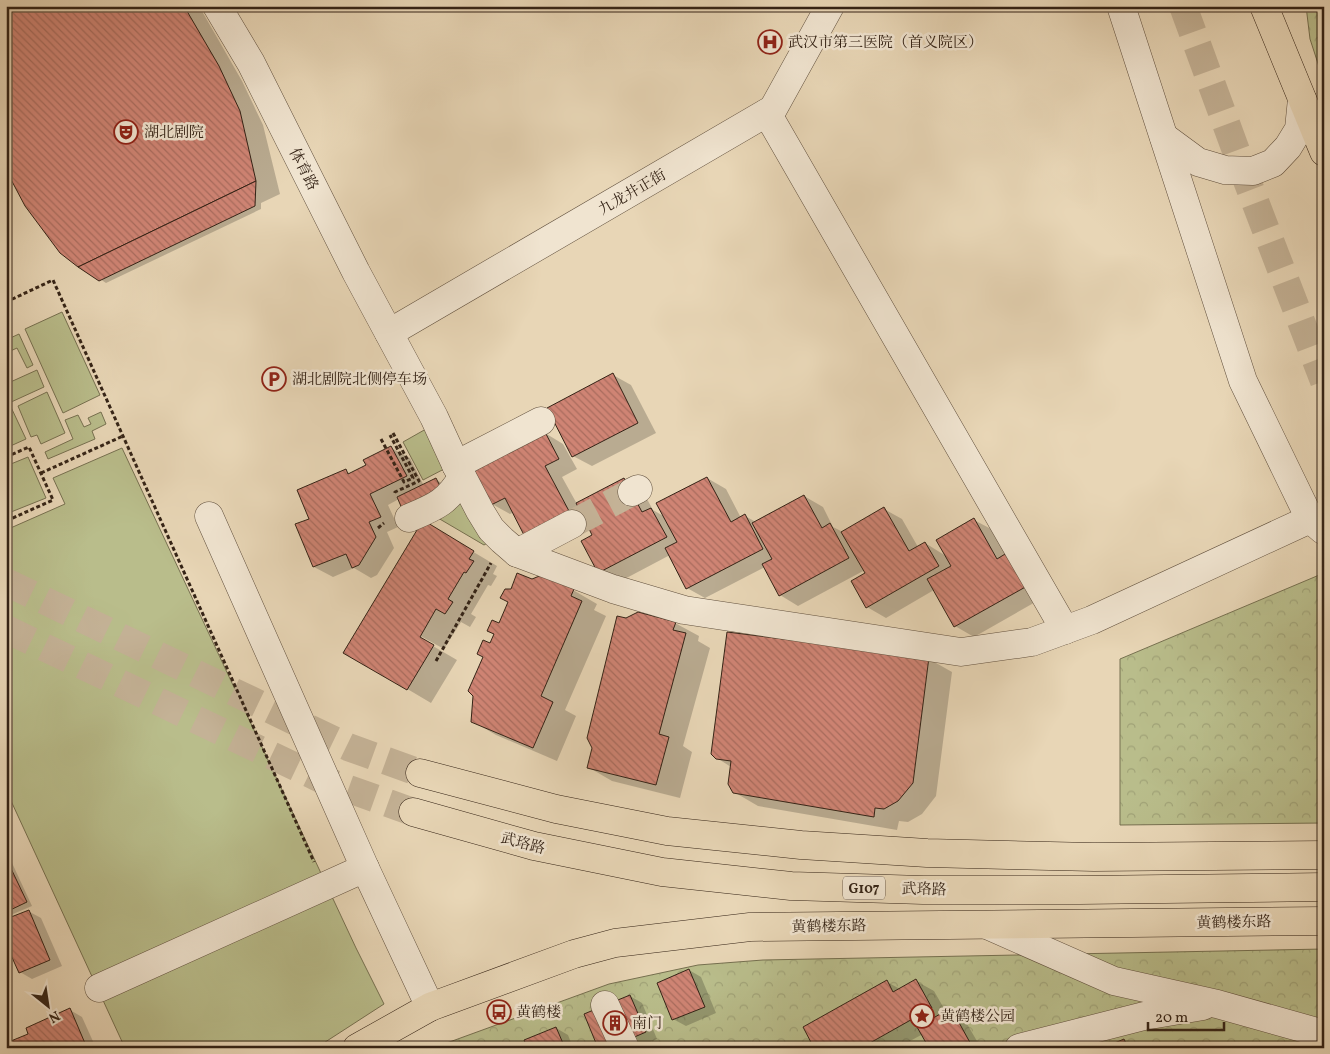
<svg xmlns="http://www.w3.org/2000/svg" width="1330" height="1054" font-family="Vollkorn,'Noto Serif SC',serif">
  <defs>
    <pattern id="forest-crowns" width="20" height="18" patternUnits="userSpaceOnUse" patternTransform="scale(1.25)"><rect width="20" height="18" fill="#b9bd8b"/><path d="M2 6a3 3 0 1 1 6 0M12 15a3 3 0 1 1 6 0" fill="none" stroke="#a0a277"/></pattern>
    <pattern id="building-back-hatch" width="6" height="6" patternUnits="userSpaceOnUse" patternTransform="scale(1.25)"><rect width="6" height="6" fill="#cf8474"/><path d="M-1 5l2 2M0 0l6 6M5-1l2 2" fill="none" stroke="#a96c5e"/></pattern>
  </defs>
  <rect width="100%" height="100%" fill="#e8d6b6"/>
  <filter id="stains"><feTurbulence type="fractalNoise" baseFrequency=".004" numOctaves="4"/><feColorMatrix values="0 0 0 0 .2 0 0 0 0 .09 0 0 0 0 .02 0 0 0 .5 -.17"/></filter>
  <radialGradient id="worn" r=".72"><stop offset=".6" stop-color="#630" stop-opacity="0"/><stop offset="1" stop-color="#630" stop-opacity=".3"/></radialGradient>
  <!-- grass -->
  <g fill="#b9bd8b" stroke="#767050">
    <polygon points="62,312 100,395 63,413 25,329"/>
    <polygon points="19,334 33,365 27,368 17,348 6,353 6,340"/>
    <polygon points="37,370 44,387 9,403 26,439 6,448 6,384"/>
    <polygon points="47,392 65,433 41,444 37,435 31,437 18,406"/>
    <polygon points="101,412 106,424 92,431 95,439 48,459 45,452 73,439 65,420 78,415 84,427 91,424 88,418"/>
    <polygon points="426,429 446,468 423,480 403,442"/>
    <polygon points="122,448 356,948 384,1004 316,1048 125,1048 6,790 6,530 65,504 53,478"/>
    <polygon points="28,457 46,498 6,514 6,466"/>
    <polygon points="461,497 489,542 484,545 438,518"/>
  </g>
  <!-- forest -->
  <g fill="url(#forest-crowns)" stroke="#767050">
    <polygon points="1306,6 1324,6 1324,82 1310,39"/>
    <polygon points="1324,573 1324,823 1120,825 1120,659"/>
    <polygon points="1324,949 1324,1048 433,1048 609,984 698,965 763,960"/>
  </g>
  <!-- shadow -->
  <g fill="#0003">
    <polygon points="6,6 199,6 242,81 263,125 280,194 261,203 261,209 106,283 100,279 6,167"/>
    <polygon points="613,375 631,385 656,433 592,466 573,456"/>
    <polygon points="545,433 563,444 577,469 562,477 577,504 624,479 642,490 653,510 665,517 707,478 726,489 741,518 745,516 756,522 804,496 823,507 833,527 843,532 884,509 902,519 918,547 925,543 946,556 974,520 993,530 1046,596 974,637 955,626 934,590 886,618 867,607 867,574 865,570 798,606 780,595 765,567 705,598 687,588 670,555 617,583 599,573 594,535 587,521 544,544 514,512 510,514 492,504"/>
    <polygon points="391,448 410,458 424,486 436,480 442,483 448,495 399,499 388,505 398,527 387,532 394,548 377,575 371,578 354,568 333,577 314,567 297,525 311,519 346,471 351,474 368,466"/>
    <polygon points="423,522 497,566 493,574 497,576 491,586 488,585 471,614 476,617 470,627 461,622 444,649 415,633 414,635 457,660 431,703 345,652"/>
    <polygon points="532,581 573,590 597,604 594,610 606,616 565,710 576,716 557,761 496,735 472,721 474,696 495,635 488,631 499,625 509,602 511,590"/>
    <polygon points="675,623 699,636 698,641 710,648 683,746 692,752 680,798 612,781 588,767"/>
    <polygon points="929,659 952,672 936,796 922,814 908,822 899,821 897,830 758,806 734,792 731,767 717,758"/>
    <polygon points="6,850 32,906 6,917"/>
    <polygon points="28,911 41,918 62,966 32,979 20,972"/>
    <polygon points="689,970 701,977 716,1013 686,1026 673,1019"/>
    <polygon points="916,981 934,991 946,1012 951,1010 963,1017 981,1048 930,1048 923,1034 897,1048 816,1048 887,982 900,989"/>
    <polygon points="630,996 642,1003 657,1039 636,1048 600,1048"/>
    <polygon points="70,1010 82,1017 96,1048 6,1048"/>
    <polygon points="556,1028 568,1035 573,1048 528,1048"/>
    <polygon points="1124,1040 1137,1048 1106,1048"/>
  </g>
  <!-- building -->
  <g fill="url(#building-back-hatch)" stroke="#342316">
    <polygon points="8,6 184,6 219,66 240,111 256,181 78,267 60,253 25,206 6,170 6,7"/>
    <polygon points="256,181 255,206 99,281 78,267"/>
    <polygon points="613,373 638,423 572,457 547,408"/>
    <polygon points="545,432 559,459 545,466 569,511 524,535 505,498 491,505 473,470"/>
    <polygon points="391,446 407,476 370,494 381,517 369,522 376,537 359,565 352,568 346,554 313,567 295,524 309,519 297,490 346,469 348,474 366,465 363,460"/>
    <polygon points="707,477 731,522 745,514 763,549 686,589 665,548 677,542 656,503"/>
    <polygon points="436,478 443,492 403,511 397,497"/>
    <polygon points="624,478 642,512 651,508 667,537 598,573 581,541 592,535 576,503"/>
    <polygon points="804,495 822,528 830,523 849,558 779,596 762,564 772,559 752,523"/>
    <polygon points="884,507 909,551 925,542 939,566 866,608 851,581 865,573 841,532"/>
    <polygon points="974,518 997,559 1010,551 1029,585 954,627 927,579 951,566 936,540"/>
    <polygon points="423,520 474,551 469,559 474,561 466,573 464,572 448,599 453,602 445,614 436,609 420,637 434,645 407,690 343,653"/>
    <polygon points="517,573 532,579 542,575 574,589 571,596 582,601 541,696 553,702 533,748 471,722 473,696 468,691 483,657 477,654 483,640 490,643 494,634 487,631 492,620 499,623 508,602 500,598 505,589 511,589"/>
    <polygon points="638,612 676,622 673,630 686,633 659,734 669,737 656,785 587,768 592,748 587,738 617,616 626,618"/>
    <polygon points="727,632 929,657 913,783 898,801 884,809 875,808 874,817 733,793 728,784 731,761 716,759 711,754"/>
    <polygon points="6,858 27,902 6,912"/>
    <polygon points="29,910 50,960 19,973 6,944 6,919"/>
    <polygon points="689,969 705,1007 672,1020 657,983"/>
    <polygon points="916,979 932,1008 861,1048 814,1048 803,1027 887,980 893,992"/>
    <polygon points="630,995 646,1032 609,1048 598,1048 584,1014"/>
    <polygon points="70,1008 87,1048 6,1048 6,1043 28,1034 26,1028"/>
    <polygon points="951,1008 973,1048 929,1048 917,1027"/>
    <polygon points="556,1027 565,1048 527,1048 524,1040"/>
    <polygon points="1124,1039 1128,1048 1103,1048"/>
  </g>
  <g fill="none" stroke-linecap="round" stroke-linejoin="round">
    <!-- minor-tunnel -->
    <polyline stroke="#c4b296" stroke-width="28" stroke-dasharray="28 14" stroke-linecap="butt" points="572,524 632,492"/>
    <!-- major-tunnel -->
    <polyline stroke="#c4b296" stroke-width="28" stroke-dasharray="28 14" stroke-linecap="butt" points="1183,6 1246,178 1324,381"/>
    <!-- highway-tunnel -->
    <g stroke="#c4b296" stroke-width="28" stroke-dasharray="28 14" stroke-linecap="butt">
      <polyline points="6,582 348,747 420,773"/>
      <polyline points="6,629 321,779 413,812"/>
    </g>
    <!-- minor casing -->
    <g stroke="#61503e" stroke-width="29">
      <g id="minor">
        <polyline points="217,6 251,63 356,272 434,417 456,465 480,511 491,529 502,540 517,553 613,589 684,610 961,652 1032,642 1092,620 1310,519"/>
        <polyline points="1121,6 1243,381 1310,519 1323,530"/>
        <polyline points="767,113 1065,630"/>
        <polyline points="1164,137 1198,162 1225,170 1253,171 1273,163 1288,147 1299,129 1302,99"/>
        <polyline points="389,333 773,109 830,6"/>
        <polyline points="456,465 541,421"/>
        <polyline points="632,492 638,489"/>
        <polyline points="209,516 365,868 430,1007"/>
        <path d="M409,518C435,507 448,502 462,477"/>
        <polyline points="517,553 572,524"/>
        <polyline points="987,925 1114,981 1217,1004 1324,1034"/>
        <polyline points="99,988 365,868"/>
        <polyline points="605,1005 625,1048"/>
        <polyline points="1019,1048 1144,1016 1203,1006"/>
      </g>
    </g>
    <!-- major casing -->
    <g stroke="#342316" stroke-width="29">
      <g id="major">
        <polyline points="1264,6 1324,152"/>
        <polyline points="357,1048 430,1007 574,954 615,943 750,927 1324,921"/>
      </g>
    </g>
    <!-- highway casing -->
    <g stroke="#342316" stroke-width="29">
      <g id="highway">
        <polyline points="420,773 556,809 667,831 801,845 927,853 1094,857 1324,855"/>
        <polyline points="413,812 534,846 662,872 791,886 923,890 1080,890 1324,887"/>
      </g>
    </g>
    <!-- path -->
    <g stroke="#342316" stroke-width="3" stroke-dasharray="4 2.5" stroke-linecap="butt">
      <polyline points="6,302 53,280 314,862"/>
      <polyline points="393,433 419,481 395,492 394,495"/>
      <polyline points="381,439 404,482 413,478 390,435"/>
      <polyline points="6,457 29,447 53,500 6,521"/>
      <polyline points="41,473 123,436"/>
      <polyline points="378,528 384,523"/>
      <polyline points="436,661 491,563"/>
      <polyline points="6,783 8,786"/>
    </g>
    <!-- minor -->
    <use href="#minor" stroke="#f0e4d0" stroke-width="28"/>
    <!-- major -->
    <use href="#major" stroke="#e8d6b6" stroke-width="28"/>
    <!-- highway -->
    <use href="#highway" stroke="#e8d6b6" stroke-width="28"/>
  </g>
  <!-- icons -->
  <defs>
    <g id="hospital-ring" transform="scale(1.25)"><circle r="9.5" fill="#f0e4d0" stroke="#8f2418" stroke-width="1.5"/><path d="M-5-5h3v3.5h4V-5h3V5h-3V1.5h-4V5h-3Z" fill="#8f2418"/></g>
    <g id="theatre-ring" transform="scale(1.25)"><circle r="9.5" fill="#f0e4d0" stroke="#8f2418" stroke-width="1.5"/><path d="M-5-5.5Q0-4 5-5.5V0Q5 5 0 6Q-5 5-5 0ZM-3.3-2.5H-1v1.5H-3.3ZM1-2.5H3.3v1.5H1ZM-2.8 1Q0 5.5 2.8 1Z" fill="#8f2418"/></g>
    <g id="parking-ring" transform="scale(1.25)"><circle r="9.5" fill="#f0e4d0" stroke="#8f2418" stroke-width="1.5"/><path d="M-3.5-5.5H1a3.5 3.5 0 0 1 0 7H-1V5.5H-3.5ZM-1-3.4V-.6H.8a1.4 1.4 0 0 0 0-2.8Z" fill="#8f2418"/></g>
    <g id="bus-ring" transform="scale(1.25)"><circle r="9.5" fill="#f0e4d0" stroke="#8f2418" stroke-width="1.5"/><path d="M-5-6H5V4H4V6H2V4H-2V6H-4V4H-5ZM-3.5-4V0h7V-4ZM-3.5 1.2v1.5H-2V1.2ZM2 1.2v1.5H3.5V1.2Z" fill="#8f2418"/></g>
    <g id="sight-ring" transform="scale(1.25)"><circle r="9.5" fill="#f0e4d0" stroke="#8f2418" stroke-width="1.5"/><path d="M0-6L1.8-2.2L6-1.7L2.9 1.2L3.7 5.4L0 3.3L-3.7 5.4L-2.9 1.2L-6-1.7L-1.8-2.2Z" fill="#8f2418"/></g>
    <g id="building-ring" transform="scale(1.25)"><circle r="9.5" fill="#f0e4d0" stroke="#8f2418" stroke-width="1.5"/><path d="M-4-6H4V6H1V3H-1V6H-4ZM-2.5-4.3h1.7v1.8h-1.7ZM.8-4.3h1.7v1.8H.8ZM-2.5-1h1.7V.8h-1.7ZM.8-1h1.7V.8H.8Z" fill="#8f2418"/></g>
  </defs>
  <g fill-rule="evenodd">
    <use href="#hospital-ring" x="770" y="42"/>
    <use href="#theatre-ring" x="126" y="132"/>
    <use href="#parking-ring" x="274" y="379"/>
    <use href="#bus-ring" x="499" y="1012"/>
    <use href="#sight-ring" x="922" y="1016"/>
    <use href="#building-ring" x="615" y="1023"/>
  </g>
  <g text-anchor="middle" stroke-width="5" stroke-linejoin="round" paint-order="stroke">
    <!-- shield labels -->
    <rect fill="#f0e4d0" stroke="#6c5d4e" stroke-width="1" x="843" y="876.5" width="42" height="23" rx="4"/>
    <g font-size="14" font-weight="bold" fill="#342316">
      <text x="864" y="893">G107</text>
    </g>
    <!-- poi labels -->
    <g font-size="15" fill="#342316" stroke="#f0e4d0" text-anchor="start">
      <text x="788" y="47">武汉市第三医院（首义院区）</text>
      <text x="144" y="137">湖北剧院</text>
      <text x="292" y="384">湖北剧院北侧停车场</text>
      <text x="516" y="1017">黄鹤楼</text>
      <text x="940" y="1021">黄鹤楼公园</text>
      <text x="632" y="1028">南门</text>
    </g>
    <!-- street labels -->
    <g font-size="15" fill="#342316" stroke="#f0e4d0">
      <text transform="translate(304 169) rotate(63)" y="5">体育路</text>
      <text transform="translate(632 192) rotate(-30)" y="5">九龙井正街</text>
      <text transform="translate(523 843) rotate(15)" y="5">武珞路</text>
      <text transform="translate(924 889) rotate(1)" y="5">武珞路</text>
      <text transform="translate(1234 922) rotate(-1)" y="5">黄鹤楼东路</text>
      <text transform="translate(829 926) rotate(-1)" y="5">黄鹤楼东路</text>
    </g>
  </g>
  <!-- margin -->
  <rect width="1330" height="1054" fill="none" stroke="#e8d6b6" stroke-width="25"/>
  <rect x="8" y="8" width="1315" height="1039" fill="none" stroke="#342316" stroke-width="2.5"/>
  <rect x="12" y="12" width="1305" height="1029" fill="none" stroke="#342316"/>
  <!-- north arrow -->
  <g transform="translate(48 1006) rotate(150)" stroke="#f0e4d0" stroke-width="4" paint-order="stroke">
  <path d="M0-4L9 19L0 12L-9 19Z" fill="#342316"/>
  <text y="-8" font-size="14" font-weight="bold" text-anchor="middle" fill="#342316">N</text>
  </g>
  <!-- scale -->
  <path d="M1148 1022v8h76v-8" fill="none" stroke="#342316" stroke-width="2.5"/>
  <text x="1155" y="1022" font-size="15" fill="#342316" stroke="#f0e4d0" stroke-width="4" paint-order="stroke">20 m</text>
  <rect width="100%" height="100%" filter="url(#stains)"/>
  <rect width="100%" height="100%" fill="url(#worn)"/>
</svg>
